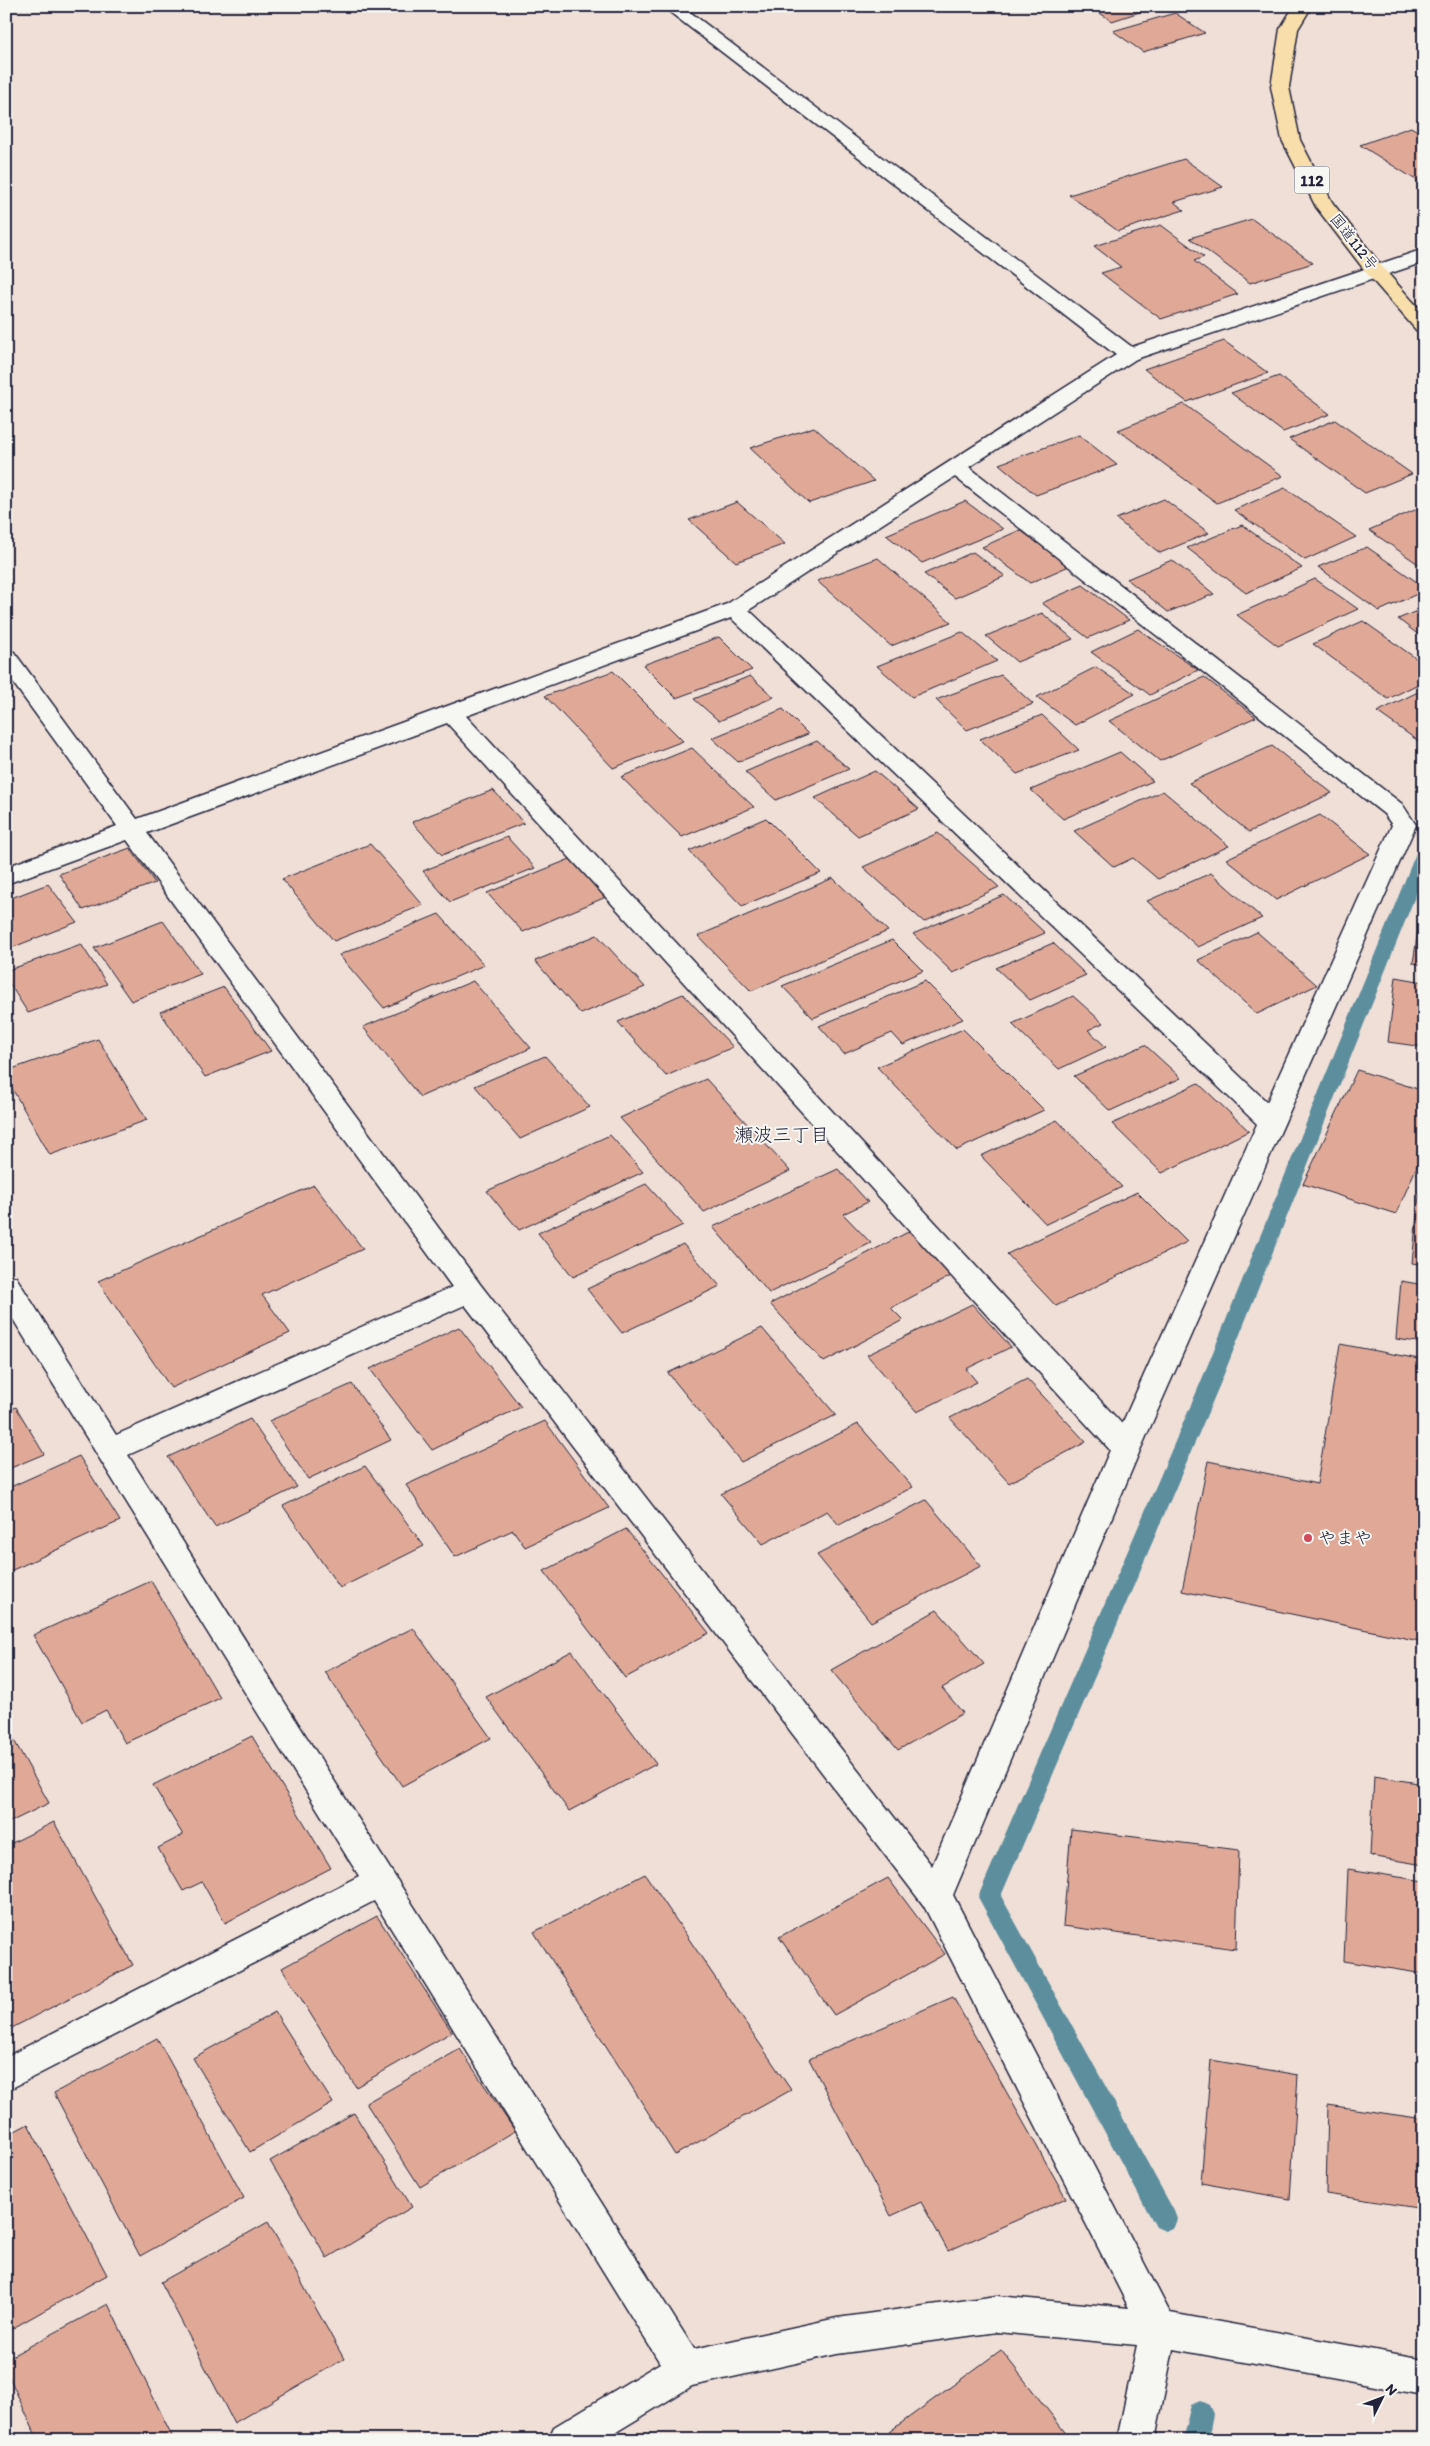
<svg xmlns="http://www.w3.org/2000/svg" width="1430" height="2446" font-family="Itim,'Klee One',sans-serif">
  <rect width="100%" height="100%" fill="#efdfd7"/>
  <filter id="ink" filterUnits="userSpaceOnUse"><feTurbulence type="fractalNoise" baseFrequency=".02" numOctaves="2"/><feDisplacementMap in="SourceGraphic" scale="10" xChannelSelector="R" yChannelSelector="G"/><feConvolveMatrix kernelMatrix="1 2 1 2 8 2 1 2 1" color-interpolation-filters="sRGB"/></filter>
  <g filter="url(#ink)">
    <g fill="none" stroke-linecap="round" stroke-linejoin="round">
      <!-- stream -->
      <g fill="#5d8e9d" fill-rule="evenodd">
        <polygon points="1424,848 1424,874 1220,1384 1001,1896 1174,2211 1177,2219 1174,2227 1165,2231 1156,2227 978,1897 1200,1384 1416,853 1418,849"/>
        <polygon points="1200,2401 1209,2405 1213,2414 1208,2440 1182,2440 1191,2405"/>
      </g>
    </g>
    <!-- building -->
    <g fill="#e0a997" stroke="#22223b">
      <polygon points="1089,6 1158,6 1112,21"/>
      <polygon points="1175,13 1205,33 1143,52 1113,31"/>
      <polygon points="1411,127 1424,135 1424,185 1360,145"/>
      <polygon points="1184,159 1223,187 1174,202 1184,210 1118,231 1069,195"/>
      <polygon points="1252,219 1313,263 1250,283 1190,238"/>
      <polygon points="1161,225 1204,257 1194,261 1238,294 1161,319 1101,273 1121,267 1094,246"/>
      <polygon points="1224,341 1268,373 1187,402 1144,369"/>
      <polygon points="1279,376 1330,414 1283,432 1231,393"/>
      <polygon points="1184,404 1283,476 1217,503 1118,430"/>
      <polygon points="1335,420 1412,474 1365,493 1289,439"/>
      <polygon points="814,427 874,481 809,503 750,448"/>
      <polygon points="1079,435 1117,465 1036,495 999,464"/>
      <polygon points="1285,488 1356,537 1305,560 1234,510"/>
      <polygon points="1164,499 1209,533 1160,553 1116,519"/>
      <polygon points="965,501 1003,529 922,563 886,535"/>
      <polygon points="737,502 785,544 736,562 689,520"/>
      <polygon points="1424,506 1424,568 1369,530"/>
      <polygon points="1242,525 1302,568 1246,593 1187,548"/>
      <polygon points="1020,530 1069,566 1030,583 982,547"/>
      <polygon points="1367,547 1424,587 1424,591 1379,611 1318,567"/>
      <polygon points="973,552 1005,576 955,598 924,574"/>
      <polygon points="878,558 951,622 891,646 817,581"/>
      <polygon points="1172,560 1214,594 1168,612 1127,579"/>
      <polygon points="1315,579 1358,609 1278,646 1237,615"/>
      <polygon points="1083,585 1129,620 1088,638 1042,603"/>
      <polygon points="1424,608 1424,639 1398,619"/>
      <polygon points="1042,613 1073,639 1017,662 986,636"/>
      <polygon points="1363,621 1424,664 1424,681 1388,699 1313,644"/>
      <polygon points="1138,629 1198,670 1150,695 1091,652"/>
      <polygon points="962,632 997,661 912,697 877,666"/>
      <polygon points="719,637 752,670 676,698 643,665"/>
      <polygon points="1096,667 1135,694 1075,725 1037,697"/>
      <polygon points="613,671 683,741 613,768 545,696"/>
      <polygon points="1001,675 1033,704 967,730 936,700"/>
      <polygon points="750,676 774,697 719,721 694,699"/>
      <polygon points="1204,677 1256,717 1160,761 1109,721"/>
      <polygon points="1424,689 1424,745 1377,712"/>
      <polygon points="783,709 808,734 738,762 712,738"/>
      <polygon points="1042,715 1079,750 1017,774 980,739"/>
      <polygon points="817,741 849,769 776,800 745,772"/>
      <polygon points="1272,746 1332,793 1249,832 1189,783"/>
      <polygon points="692,748 754,807 682,837 621,777"/>
      <polygon points="1120,752 1153,781 1063,819 1031,790"/>
      <polygon points="875,771 919,809 858,836 815,798"/>
      <polygon points="493,790 524,823 442,855 412,822"/>
      <polygon points="1163,791 1229,846 1158,879 1133,858 1114,867 1074,831"/>
      <polygon points="1320,815 1370,854 1276,900 1226,859"/>
      <polygon points="766,818 821,873 742,906 689,851"/>
      <polygon points="938,833 999,887 924,922 863,867"/>
      <polygon points="507,837 535,868 450,902 423,871"/>
      <polygon points="370,844 423,905 334,941 282,879"/>
      <polygon points="130,848 155,883 83,910 59,874"/>
      <polygon points="570,859 606,897 523,932 487,893"/>
      <polygon points="1211,873 1262,918 1198,947 1147,901"/>
      <polygon points="833,878 888,931 751,991 698,936"/>
      <polygon points="48,884 77,922 6,950 6,900"/>
      <polygon points="1004,895 1045,933 953,973 913,934"/>
      <polygon points="1422,904 1424,904 1424,965 1413,963"/>
      <polygon points="439,914 484,965 384,1008 339,955"/>
      <polygon points="163,921 201,974 131,1001 94,948"/>
      <polygon points="1257,932 1317,985 1257,1014 1198,960"/>
      <polygon points="597,935 645,987 581,1014 535,961"/>
      <polygon points="892,940 923,971 813,1018 782,986"/>
      <polygon points="1053,943 1086,975 1030,1000 996,968"/>
      <polygon points="81,944 107,984 28,1013 6,978 6,971"/>
      <polygon points="1396,977 1424,982 1424,1047 1388,1042"/>
      <polygon points="473,981 531,1048 420,1097 363,1027"/>
      <polygon points="925,981 963,1019 903,1045 892,1033 844,1054 819,1026"/>
      <polygon points="224,987 271,1051 205,1077 160,1012"/>
      <polygon points="683,994 733,1047 666,1076 618,1022"/>
      <polygon points="1073,996 1103,1023 1088,1030 1106,1047 1059,1069 1012,1024"/>
      <polygon points="963,1029 1044,1110 957,1150 877,1067"/>
      <polygon points="98,1039 147,1120 50,1155 6,1078 6,1071"/>
      <polygon points="1145,1045 1181,1078 1110,1111 1074,1076"/>
      <polygon points="545,1056 590,1107 520,1139 475,1086"/>
      <polygon points="1357,1070 1424,1091 1424,1150 1396,1214 1303,1184"/>
      <polygon points="706,1079 790,1171 704,1212 620,1118"/>
      <polygon points="1198,1083 1249,1131 1162,1173 1112,1124"/>
      <polygon points="1057,1120 1122,1187 1046,1224 981,1156"/>
      <polygon points="610,1135 643,1172 519,1230 487,1191"/>
      <polygon points="838,1169 868,1202 843,1214 871,1243 769,1293 713,1227"/>
      <polygon points="646,1184 683,1225 573,1277 538,1233"/>
      <polygon points="314,1185 363,1249 262,1295 290,1333 171,1388 98,1281"/>
      <polygon points="1137,1192 1187,1242 1056,1306 1007,1254"/>
      <polygon points="1419,1195 1424,1196 1424,1265 1412,1263"/>
      <polygon points="910,1231 953,1275 891,1308 903,1320 824,1362 770,1304"/>
      <polygon points="683,1244 720,1286 622,1333 587,1289"/>
      <polygon points="1401,1281 1424,1285 1424,1343 1396,1339"/>
      <polygon points="972,1304 1011,1347 966,1369 977,1382 917,1412 867,1355"/>
      <polygon points="459,1327 521,1407 432,1450 370,1369"/>
      <polygon points="762,1328 836,1415 741,1462 668,1373"/>
      <polygon points="1340,1344 1424,1360 1424,1642 1182,1591 1208,1461 1317,1484"/>
      <polygon points="1027,1379 1086,1442 1009,1483 950,1418"/>
      <polygon points="352,1384 391,1440 308,1479 269,1421"/>
      <polygon points="16,1407 44,1454 6,1470 6,1412"/>
      <polygon points="250,1419 297,1487 215,1527 168,1457"/>
      <polygon points="545,1421 609,1508 525,1547 513,1530 455,1557 406,1485"/>
      <polygon points="858,1424 913,1487 839,1525 827,1511 763,1544 721,1494"/>
      <polygon points="79,1456 120,1521 6,1573 6,1489"/>
      <polygon points="365,1466 424,1546 340,1588 283,1506"/>
      <polygon points="926,1500 981,1566 871,1622 817,1555"/>
      <polygon points="626,1529 709,1633 625,1678 544,1571"/>
      <polygon points="151,1581 220,1698 125,1743 106,1710 82,1722 33,1635"/>
      <polygon points="937,1610 984,1664 942,1688 963,1713 898,1750 831,1670"/>
      <polygon points="413,1628 491,1738 402,1786 325,1672"/>
      <polygon points="572,1651 656,1764 569,1811 486,1697"/>
      <polygon points="6,1726 49,1803 6,1824"/>
      <polygon points="252,1736 331,1868 225,1923 202,1882 183,1891 158,1848 183,1835 153,1785"/>
      <polygon points="1374,1776 1424,1784 1424,1865 1370,1856"/>
      <polygon points="54,1822 133,1965 6,2031 6,1846"/>
      <polygon points="1071,1829 1239,1850 1236,1949 1063,1926"/>
      <polygon points="1348,1869 1424,1881 1424,1974 1344,1961"/>
      <polygon points="645,1874 791,2090 675,2155 534,1932"/>
      <polygon points="888,1878 945,1954 834,2015 779,1937"/>
      <polygon points="377,1916 452,2032 356,2087 282,1968"/>
      <polygon points="953,1997 1066,2198 948,2251 921,2202 891,2216 809,2059"/>
      <polygon points="275,2012 333,2103 250,2152 193,2058"/>
      <polygon points="157,2038 244,2198 140,2256 54,2093"/>
      <polygon points="460,2049 515,2131 420,2187 366,2103"/>
      <polygon points="1211,2060 1298,2075 1290,2199 1201,2183"/>
      <polygon points="1328,2105 1424,2119 1424,2209 1326,2194"/>
      <polygon points="354,2113 412,2207 327,2258 270,2161"/>
      <polygon points="28,2124 107,2275 6,2332 6,2136"/>
      <polygon points="268,2222 344,2359 234,2423 161,2282"/>
      <polygon points="108,2304 174,2440 38,2440 6,2370 6,2359"/>
      <polygon points="1001,2350 1071,2440 894,2440 889,2432"/>
    </g>
    <g fill="none" stroke-linecap="round" stroke-linejoin="round">
      <!-- minor casing -->
      <g stroke="#22223b" stroke-width="3">
        <path id="minor" d="M662,6H682L1132,347L1424,249V262L1136,359L969,467L1402,804L1416,825L1141,1448L953,1895L1170,2313L1424,2359V2395L1173,2349L1155,2440H1117L1137,2345L997,2332L837,2354L692,2386L603,2440H548L554,2427L660,2363L374,1901L6,2091V2057L359,1876L6,1308V1274L16,1277L116,1435L452,1287L127,840L6,884V867L117,826L6,673V650L14,652L137,819L727,604L1116,355ZM955,477L1384,814L1392,825L1267,1102L749,610ZM731,618L1257,1124L1122,1424L466,716ZM447,723L1110,1450L932,1866L480,1284L147,833ZM465,1305L924,1906L1129,2308L997,2296L837,2318L694,2349L128,1455Z"/>
      </g>
      <!-- highway casing -->
      <g stroke="#22223b" stroke-width="3">
        <polygon id="highway" points="1294,6 1312,6 1298,29 1289,87 1300,140 1332,202 1383,268 1424,314 1424,333 1417,331 1369,276 1316,207 1282,140 1271,87 1280,29"/>
      </g>
      <!-- minor -->
      <use href="#minor" fill="#f6f6f2" fill-rule="evenodd"/>
      <!-- highway -->
      <use href="#highway" fill="#f8deab" fill-rule="evenodd"/>
    </g>
  </g>
  <!-- markers -->
  <circle fill="#d1495b" stroke="#f6f6f2" stroke-width="2" cx="1308" cy="1538" r="5"/>
  <g text-anchor="middle" stroke-width="4" stroke-linejoin="round" paint-order="stroke">
    <!-- far-street labels -->
    <g font-size="15" fill="#22223b" stroke="#f6f6f2">
      <text transform="translate(1354 242) rotate(52)" y="5">国道112号</text>
    </g>
    <!-- shield labels -->
    <rect fill="#f6f6f2" stroke="#626272" stroke-width="1" x="1294.5" y="166.5" width="35" height="27" rx="4"/>
    <g font-size="16" font-weight="bold" fill="#22223b">
      <text x="1312" y="186">112</text>
    </g>
    <!-- poi labels -->
    <g font-size="18" fill="#22223b" stroke="#f6f6f2" text-anchor="start">
      <text x="1318" y="1544">やまや</text>
    </g>
    <!-- neighbourhood labels -->
    <g font-size="19" fill="#22223b" stroke="#f6f6f2">
      <text x="782" y="1141">瀬波三丁目</text>
    </g>
  </g>
  <!-- margin -->
  <rect width="1430" height="2446" fill="none" stroke="#f6f6f2" stroke-width="25"/>
  <rect x="12" y="12" width="1405" height="2421" fill="none" stroke="#22223b" stroke-width="2" filter="url(#ink)"/>
  <!-- north arrow -->
  <g transform="translate(1382 2398) rotate(48)" stroke="#f6f6f2" stroke-width="4" paint-order="stroke">
  <path d="M0-4L9 19L0 12L-9 19Z" fill="#22223b"/>
  <text y="-8" font-size="14" font-weight="bold" text-anchor="middle" fill="#22223b">N</text>
  </g>
</svg>
